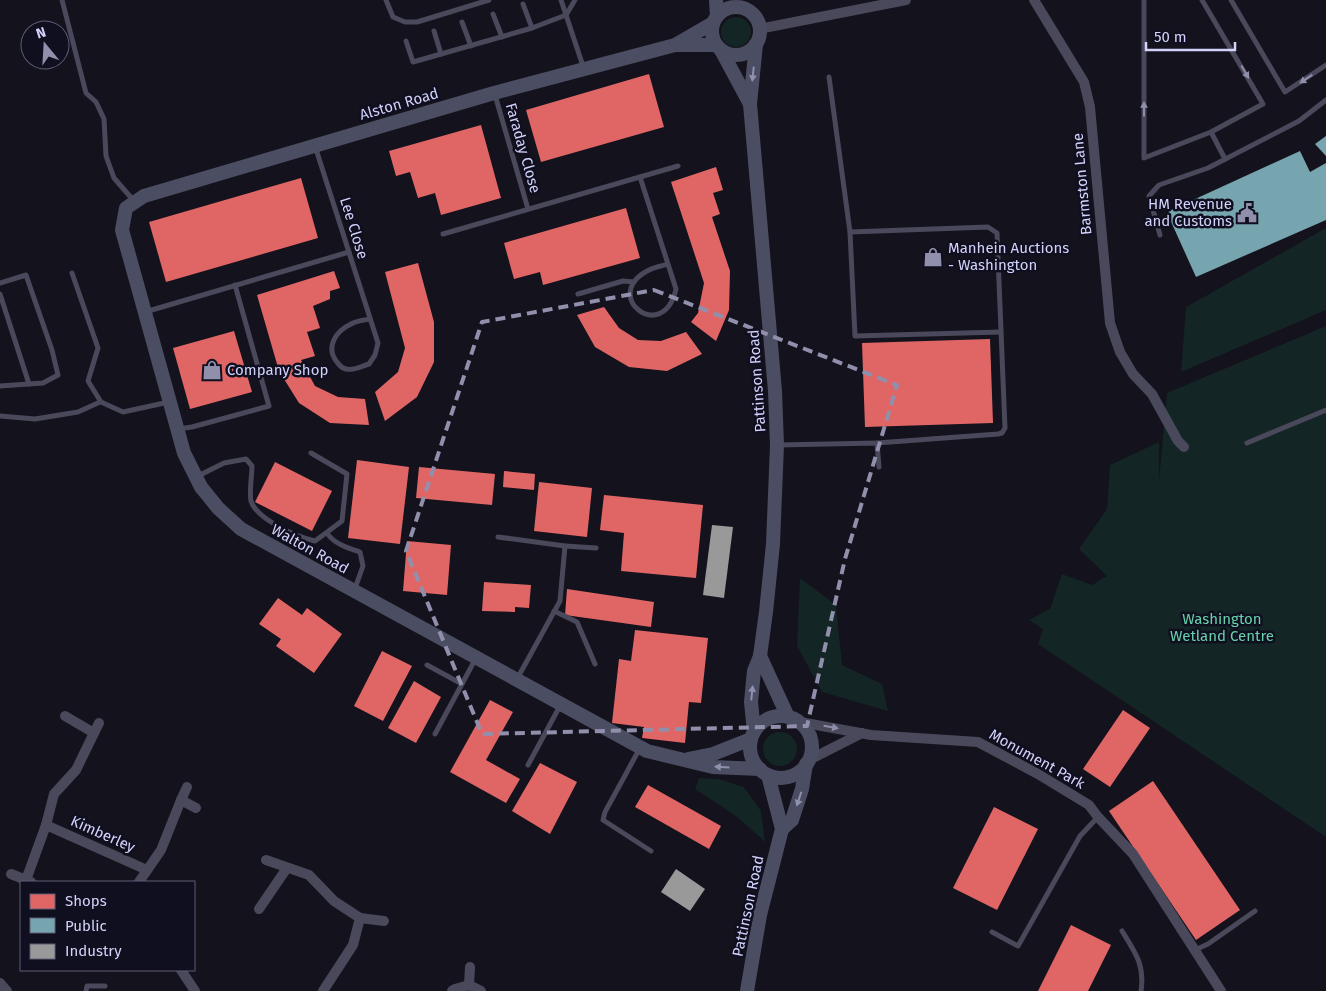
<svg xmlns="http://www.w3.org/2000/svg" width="1326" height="991" viewBox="0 0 1326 991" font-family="'Fira Sans',sans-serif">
<rect width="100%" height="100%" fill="#14121c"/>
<g fill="#132524">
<circle cx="736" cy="32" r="15"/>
<path d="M1326 228V310L1181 372 1186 307Z"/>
<path d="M1326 326V837L1038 644 1043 629 1029 620 1050 609 1062 574 1092 585 1107 576 1079 549 1107 509 1110 465 1159 442V480L1167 393Z"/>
<path d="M800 578 836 605 842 665 882 684 888 711 822 692 797 646Z"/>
<circle cx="780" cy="749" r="17"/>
<path d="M699 778 719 779 744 787 761 811 765 842 736 816 695 789Z"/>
</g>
<g fill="#e06666">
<path d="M649 74 664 127 541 162 526 110Z"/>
<path d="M481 125 501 198 441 215 435 193 418 198 410 172 396 176 389 151Z"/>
<path d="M716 167 723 190 713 193 720 214 712 217 730 271 729 310 716 341 691 322 698 313 704 283 671 182Z"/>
<path d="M301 178 318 238 166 282 149 222Z"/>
<path d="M626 208 640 258 543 285 540 272 514 279 504 243Z"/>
<path d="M418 263 434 322V362L417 397 385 421 375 392 398 372 405 348 385 272Z"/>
<path d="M334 271 340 288 330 291V299L313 306 320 328 307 332 315 356 301 360 315 386 338 397 365 399 369 425 330 423 299 403 279 371 257 295Z"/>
<path d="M604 307 619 328 638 340 661 341 686 332 702 354 667 371 629 367 595 347 577 315Z"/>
<path d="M234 331 252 392 190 409 173 348Z"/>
<path d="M990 339 993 423 865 427 862 343Z"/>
<path d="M357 460 409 467 400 544 348 538Z"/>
<path d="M275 462 332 491 312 531 255 502Z"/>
<path d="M419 467 495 474 492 505 416 498Z"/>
<path d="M504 471 535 474 534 490 503 487Z"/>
<path d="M539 482 592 488 587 537 534 531Z"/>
<path d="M604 495 703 505 696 578 621 571 624 533 600 530Z"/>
<path d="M407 541 451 545 447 595 403 591Z"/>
<path d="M484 582 531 585 529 608 515 607V612L482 611Z"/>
<path d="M567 589 654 602 651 627 565 615Z"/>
<path d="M278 598 302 615 307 608 342 634 314 673 276 646 281 639 259 624Z"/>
<path d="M635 630 708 638 701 703 689 702 685 743 642 738 644 727 612 723 619 659 631 661Z"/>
<path d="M382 651 412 666 383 721 354 706Z"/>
<path d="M414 681 441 697 416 743 388 728Z"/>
<path d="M490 700 513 712 486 760 520 779 506 803 450 772Z"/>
<path d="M1123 710 1150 728 1110 787 1083 769Z"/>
<path d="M540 763 577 782 550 834 512 811Z"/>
<path d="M1153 781 1240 910 1196 940 1109 811Z"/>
<path d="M648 785 721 826 709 849 635 807Z"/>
<path d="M994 807 1038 829 997 910 953 888Z"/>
<path d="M1071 925 1111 945 1088 991H1038Z"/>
</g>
<g fill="#76a5af">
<path d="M1326 136V156L1315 144Z"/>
<path d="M1300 151 1310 172 1326 163V220L1196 277 1168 215 1169 211Z"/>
</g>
<g fill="#999">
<path d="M712 525 733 527 724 598 703 595Z"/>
<path d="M676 869 705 889 690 911 661 892Z"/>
</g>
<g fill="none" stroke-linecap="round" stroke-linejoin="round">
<g stroke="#49495b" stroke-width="5">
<path d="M62 0 86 93 96 102 104 119 106 156 114 178 134 201"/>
<path d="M386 0 393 17 405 22H417L489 0"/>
<path d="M561 0 584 69"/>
<path d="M1144 0V158L1211 132 1263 104 1202 0"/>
<path d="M1231 0 1285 92 1326 65"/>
<path d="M523 4 532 28"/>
<path d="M493 14 502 37"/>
<path d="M462 22 471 46"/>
<path d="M434 31 441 54"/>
<path d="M406 41 413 62 532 28 566 15 575 0"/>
<path d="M829 77 850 232 855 336 1001 332"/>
<path d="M495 95 528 209"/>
<path d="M1211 132 1225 159"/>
<path d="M315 146 378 343 375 355 369 364C362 366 353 371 346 369 342 368 339 365 337 362 325 347 336 331 351 324 356 321 364 320 370 319"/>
<path d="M640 177 676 289C663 346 599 295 649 270 655 267 662 266 668 264"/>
<path d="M850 232 988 227 997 233 1005 428 1002 433 998 434 877 443"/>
<path d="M443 234 678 166"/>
<path d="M1160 235 1149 196 1159 185 1208 168 1299 121 1326 100"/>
<path d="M72 273 98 348 88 381 101 402 123 412 169 402"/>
<path d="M0 283 26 275 52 350 58 375 43 383 0 386"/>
<path d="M0 294 29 384"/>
<path d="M578 294 623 281 634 282"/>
<path d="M145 312 349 252"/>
<path d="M0 416 35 419 78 412 100 402"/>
<path d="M178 429 192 427 269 406 235 285"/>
<path d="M1247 443 1326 410"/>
<path d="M778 445 877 443 879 467"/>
<path d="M196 477 224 463 246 459 252 466C252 475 249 493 251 501 257 520 298 537 315 541L342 521 347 474 311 453"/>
<path d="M327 533C334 544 348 548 360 552L363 566 354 591"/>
<path d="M498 537 565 546 560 601 517 679"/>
<path d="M565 546 596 548"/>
<path d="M554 611 577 622 595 664"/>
<path d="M427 665 462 684"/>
<path d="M435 734 476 658"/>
<path d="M640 748 605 812 603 820 651 851"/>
<path d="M528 765 561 704"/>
<path d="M1122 931C1135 952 1145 965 1141 991"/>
<path d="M992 932 1018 946 1080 836 1098 817"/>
<path d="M1195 950 1208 944 1255 911"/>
<path d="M86 991 87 986H105"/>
</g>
<g stroke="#49495b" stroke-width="10">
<path d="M1034 0 1084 82 1090 107 1110 323 1120 352 1133 374 1152 394 1178 441 1184 447"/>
<path d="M759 29 906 0"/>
<path d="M65 716 94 733 99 723"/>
<path d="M800 722 871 735 978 742 1038 774 1089 805 1098 817 1133 854 1221 991"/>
<path d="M809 760 862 733"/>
<path d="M187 787 181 800 196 808"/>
<path d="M46 825 147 870"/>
<path d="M266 860 309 875 334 901 360 918 353 945 323 991"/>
<path d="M11 874 31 882"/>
<path d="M26 880 46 825 54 794 76 770 94 733"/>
<path d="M139 882 161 850 181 800"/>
<path d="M259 909 287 868"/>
<path d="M360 918 384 921"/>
<path d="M470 967 469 985 481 991"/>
<path d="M181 970 195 991"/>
<path d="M0 983 7 991"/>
<path d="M452 991 455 989 469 985"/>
</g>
<g stroke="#4b4e62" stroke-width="14">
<path d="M716 0 717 16"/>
<circle cx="736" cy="31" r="24"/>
<path d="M713 23 675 45 494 93 144 196 126 208 122 230 184 453 201 487 218 508 241 529 647 751 713 767 760 769"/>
<path d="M676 45H716"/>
<path d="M721 50 750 104"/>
<path d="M760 656 788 717"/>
<circle cx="781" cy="747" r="31"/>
<path d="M754 732 751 702 754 671 760 656 766 612 773 544 777 445 775 391 750 104 756 44"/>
<path d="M688 759 713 754 751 739"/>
<path d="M782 829 792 820 802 789 806 764"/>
<path d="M747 991 760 915 782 829 768 775"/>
</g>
</g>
<defs><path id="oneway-solid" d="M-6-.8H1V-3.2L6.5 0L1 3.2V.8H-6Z" transform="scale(1.25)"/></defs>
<g fill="#8e8eaa">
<use href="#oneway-solid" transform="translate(1245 72) rotate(60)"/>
<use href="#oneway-solid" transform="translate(1306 79) rotate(147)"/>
<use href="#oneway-solid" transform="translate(1144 109) rotate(-90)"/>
<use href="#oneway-solid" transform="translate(831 727) rotate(10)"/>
</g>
<g fill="#8e90ae">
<use href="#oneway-solid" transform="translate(753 74) rotate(96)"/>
<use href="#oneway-solid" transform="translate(752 693) rotate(-84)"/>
<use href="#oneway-solid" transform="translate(722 767) rotate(-177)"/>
<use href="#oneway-solid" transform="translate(799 799) rotate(108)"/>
</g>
<path fill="none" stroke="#908fac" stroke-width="4" stroke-dasharray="10 6" stroke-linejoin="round" d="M654 290 897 385 845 559 807 726 482 734 406 551 482 322Z"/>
<defs>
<symbol id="civic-bare" viewBox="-9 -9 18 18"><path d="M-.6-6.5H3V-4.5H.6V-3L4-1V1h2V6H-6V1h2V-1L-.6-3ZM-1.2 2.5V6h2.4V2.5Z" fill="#908fac" stroke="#100f1f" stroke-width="2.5" paint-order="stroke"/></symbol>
<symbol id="shop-bare" viewBox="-9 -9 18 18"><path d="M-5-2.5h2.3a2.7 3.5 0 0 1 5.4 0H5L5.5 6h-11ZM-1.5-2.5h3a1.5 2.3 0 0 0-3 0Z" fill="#908fac" stroke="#100f1f" stroke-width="2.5" paint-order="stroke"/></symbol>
</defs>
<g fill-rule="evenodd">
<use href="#civic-bare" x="1233" y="199" width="28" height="28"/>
<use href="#shop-bare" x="919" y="243" width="28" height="28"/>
<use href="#shop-bare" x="198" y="356" width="28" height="28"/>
</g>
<g text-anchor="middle" stroke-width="5" stroke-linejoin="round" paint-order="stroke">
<g font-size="15" fill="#d2d2fa" stroke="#100f1f">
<text transform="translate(399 104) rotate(-16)" y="5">Alston Road</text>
<text transform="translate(523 148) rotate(74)" y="5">Faraday Close</text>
<text transform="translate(1082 184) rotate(-95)" y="5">Barmston Lane</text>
<text transform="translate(354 228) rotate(73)" y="5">Lee Close</text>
<text transform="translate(757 381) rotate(-94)" y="5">Pattinson Road</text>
<text transform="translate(310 549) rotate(29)" y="5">Walton Road</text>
<text transform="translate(1037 759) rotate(29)" y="5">Monument Park</text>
<text transform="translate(103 834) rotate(24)" y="5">Kimberley</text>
<text transform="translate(748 906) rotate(-78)" y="5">Pattinson Road</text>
</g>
<g font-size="15" fill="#d2d2fa" stroke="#100f1f" text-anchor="start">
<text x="1232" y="209" text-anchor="end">HM Revenue<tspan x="1232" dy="17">and Customs</tspan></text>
<text x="948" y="253">Manhein Auctions<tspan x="948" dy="17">- Washington</tspan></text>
<text x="227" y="375">Company Shop</text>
</g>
<g font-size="15" fill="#66d1ab" stroke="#100f1f">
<text x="1222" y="624">Washington<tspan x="1222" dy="17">Wetland Centre</tspan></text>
</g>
</g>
<rect x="20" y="881" width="175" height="90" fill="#100f1f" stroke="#5e5d77"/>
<rect x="30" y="894" width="25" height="15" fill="#e06666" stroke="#5e5d77"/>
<text x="65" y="906" font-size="15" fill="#d2d2fa">Shops</text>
<rect x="30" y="918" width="25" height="15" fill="#76a5af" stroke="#5e5d77"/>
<text x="65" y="931" font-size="15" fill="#d2d2fa">Public</text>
<rect x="30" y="944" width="25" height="15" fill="#999999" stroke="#5e5d77"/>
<text x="65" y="956" font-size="15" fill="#d2d2fa">Industry</text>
<g transform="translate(45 45) rotate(342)"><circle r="24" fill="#100f1f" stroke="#5e5d77"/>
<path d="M0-4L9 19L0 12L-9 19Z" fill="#908fac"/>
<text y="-8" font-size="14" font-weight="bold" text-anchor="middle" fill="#d2d2fa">N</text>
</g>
<path d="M1146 42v8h89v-8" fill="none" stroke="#d2d2fa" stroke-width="2.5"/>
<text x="1154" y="42" font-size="15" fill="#d2d2fa" stroke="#100f1f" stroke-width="4" paint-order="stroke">50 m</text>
</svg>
